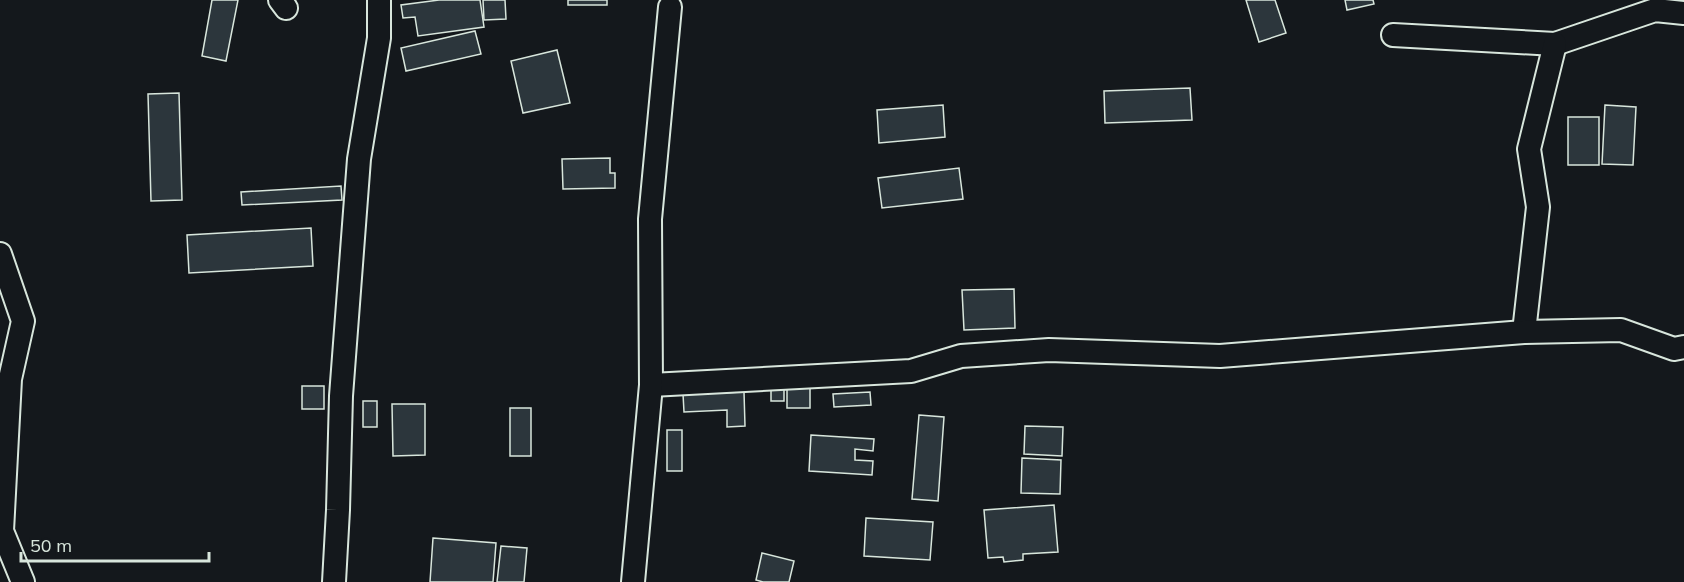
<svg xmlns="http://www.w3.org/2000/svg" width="1684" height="582" viewBox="0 0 1684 582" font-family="Mulish,sans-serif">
<rect width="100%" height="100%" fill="#14181c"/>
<g fill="#2c363c" stroke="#d8e6dc" stroke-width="1.5">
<path d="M212 0H238L226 61 202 56Z"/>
<path d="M439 0H480L484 27 418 36 415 17 403 18 401 5Z"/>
<path d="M483 0H505L506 19 484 20Z"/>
<rect x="568" y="0" width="39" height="5"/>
<path d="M1246 0H1275L1286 33 1259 42Z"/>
<path d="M1345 0H1373L1374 4 1347 10Z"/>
<path d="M475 31 481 54 406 71 401 48Z"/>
<path d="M557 50 570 103 523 113 511 61Z"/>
<path d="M1190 88 1192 120 1105 123 1104 91Z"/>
<path d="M179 93 182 200 151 201 148 94Z"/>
<path d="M943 105 945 137 879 143 877 110Z"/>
<path d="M1605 105 1636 107 1633 165 1602 164Z"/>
<rect x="1568" y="117" width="31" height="48"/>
<path d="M610 158V173H615V188L563 189 562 159Z"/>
<path d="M959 168 963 199 882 208 878 178Z"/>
<path d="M341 186 342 200 242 205 241 192Z"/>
<path d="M311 228 313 266 189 273 187 235Z"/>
<path d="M1014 289 1015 328 964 330 962 290Z"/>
<rect x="302" y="386" width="22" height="23"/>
<rect x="787" y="386" width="23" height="22"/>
<rect x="771" y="389" width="13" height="12"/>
<path d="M744 392 745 426 727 427V410L684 412 683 394Z"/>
<path d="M870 392 871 405 834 407 833 394Z"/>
<rect x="363" y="401" width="14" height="26"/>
<path d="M392 404H425V455L393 456Z"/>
<rect x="510" y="408" width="21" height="48"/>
<path d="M919 415 944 417 938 501 912 499Z"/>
<path d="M1025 426 1063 427 1062 456 1024 454Z"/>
<rect x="667" y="430" width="15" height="41"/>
<path d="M811 435 874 439 873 451 855 449V460L873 461 872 475 809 471Z"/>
<path d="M1022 458 1061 460 1060 494 1021 493Z"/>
<path d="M1054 505 1058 552 1023 554V560L1004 562 1003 557 988 558 984 510Z"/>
<path d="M866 518 933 522 930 560 864 556Z"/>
<path d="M433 538 496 543 493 582H430Z"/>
<path d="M501 546 527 548 524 582H497Z"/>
<path d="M762 553 794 561 789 582H763L756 580Z"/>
</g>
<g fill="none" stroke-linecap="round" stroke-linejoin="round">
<defs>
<g id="minor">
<path d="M280 0 286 8"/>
<path d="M1393 35 1555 44 1655 10 1684 13"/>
<path d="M0 254 23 321 10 379 2 531 23 582"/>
<path d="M1524 332 1538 207 1529 149 1555 44"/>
<path d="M651 385 911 371 961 356 1049 350 1220 356 1524 332 1621 330 1674 349 1684 347"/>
<path d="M334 582 338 510 341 396 359 159 379 38V0"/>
<path d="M633 582 651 385 650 219 670 7"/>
</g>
</defs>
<use href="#minor" stroke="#d8e6dc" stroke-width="26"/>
<use href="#minor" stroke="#14181c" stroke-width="22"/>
</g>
<path d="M21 552v9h188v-9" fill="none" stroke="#d8e6dc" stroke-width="3"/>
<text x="30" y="552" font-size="18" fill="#d8e6dc" stroke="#14181c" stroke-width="4.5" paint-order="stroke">50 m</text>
</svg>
